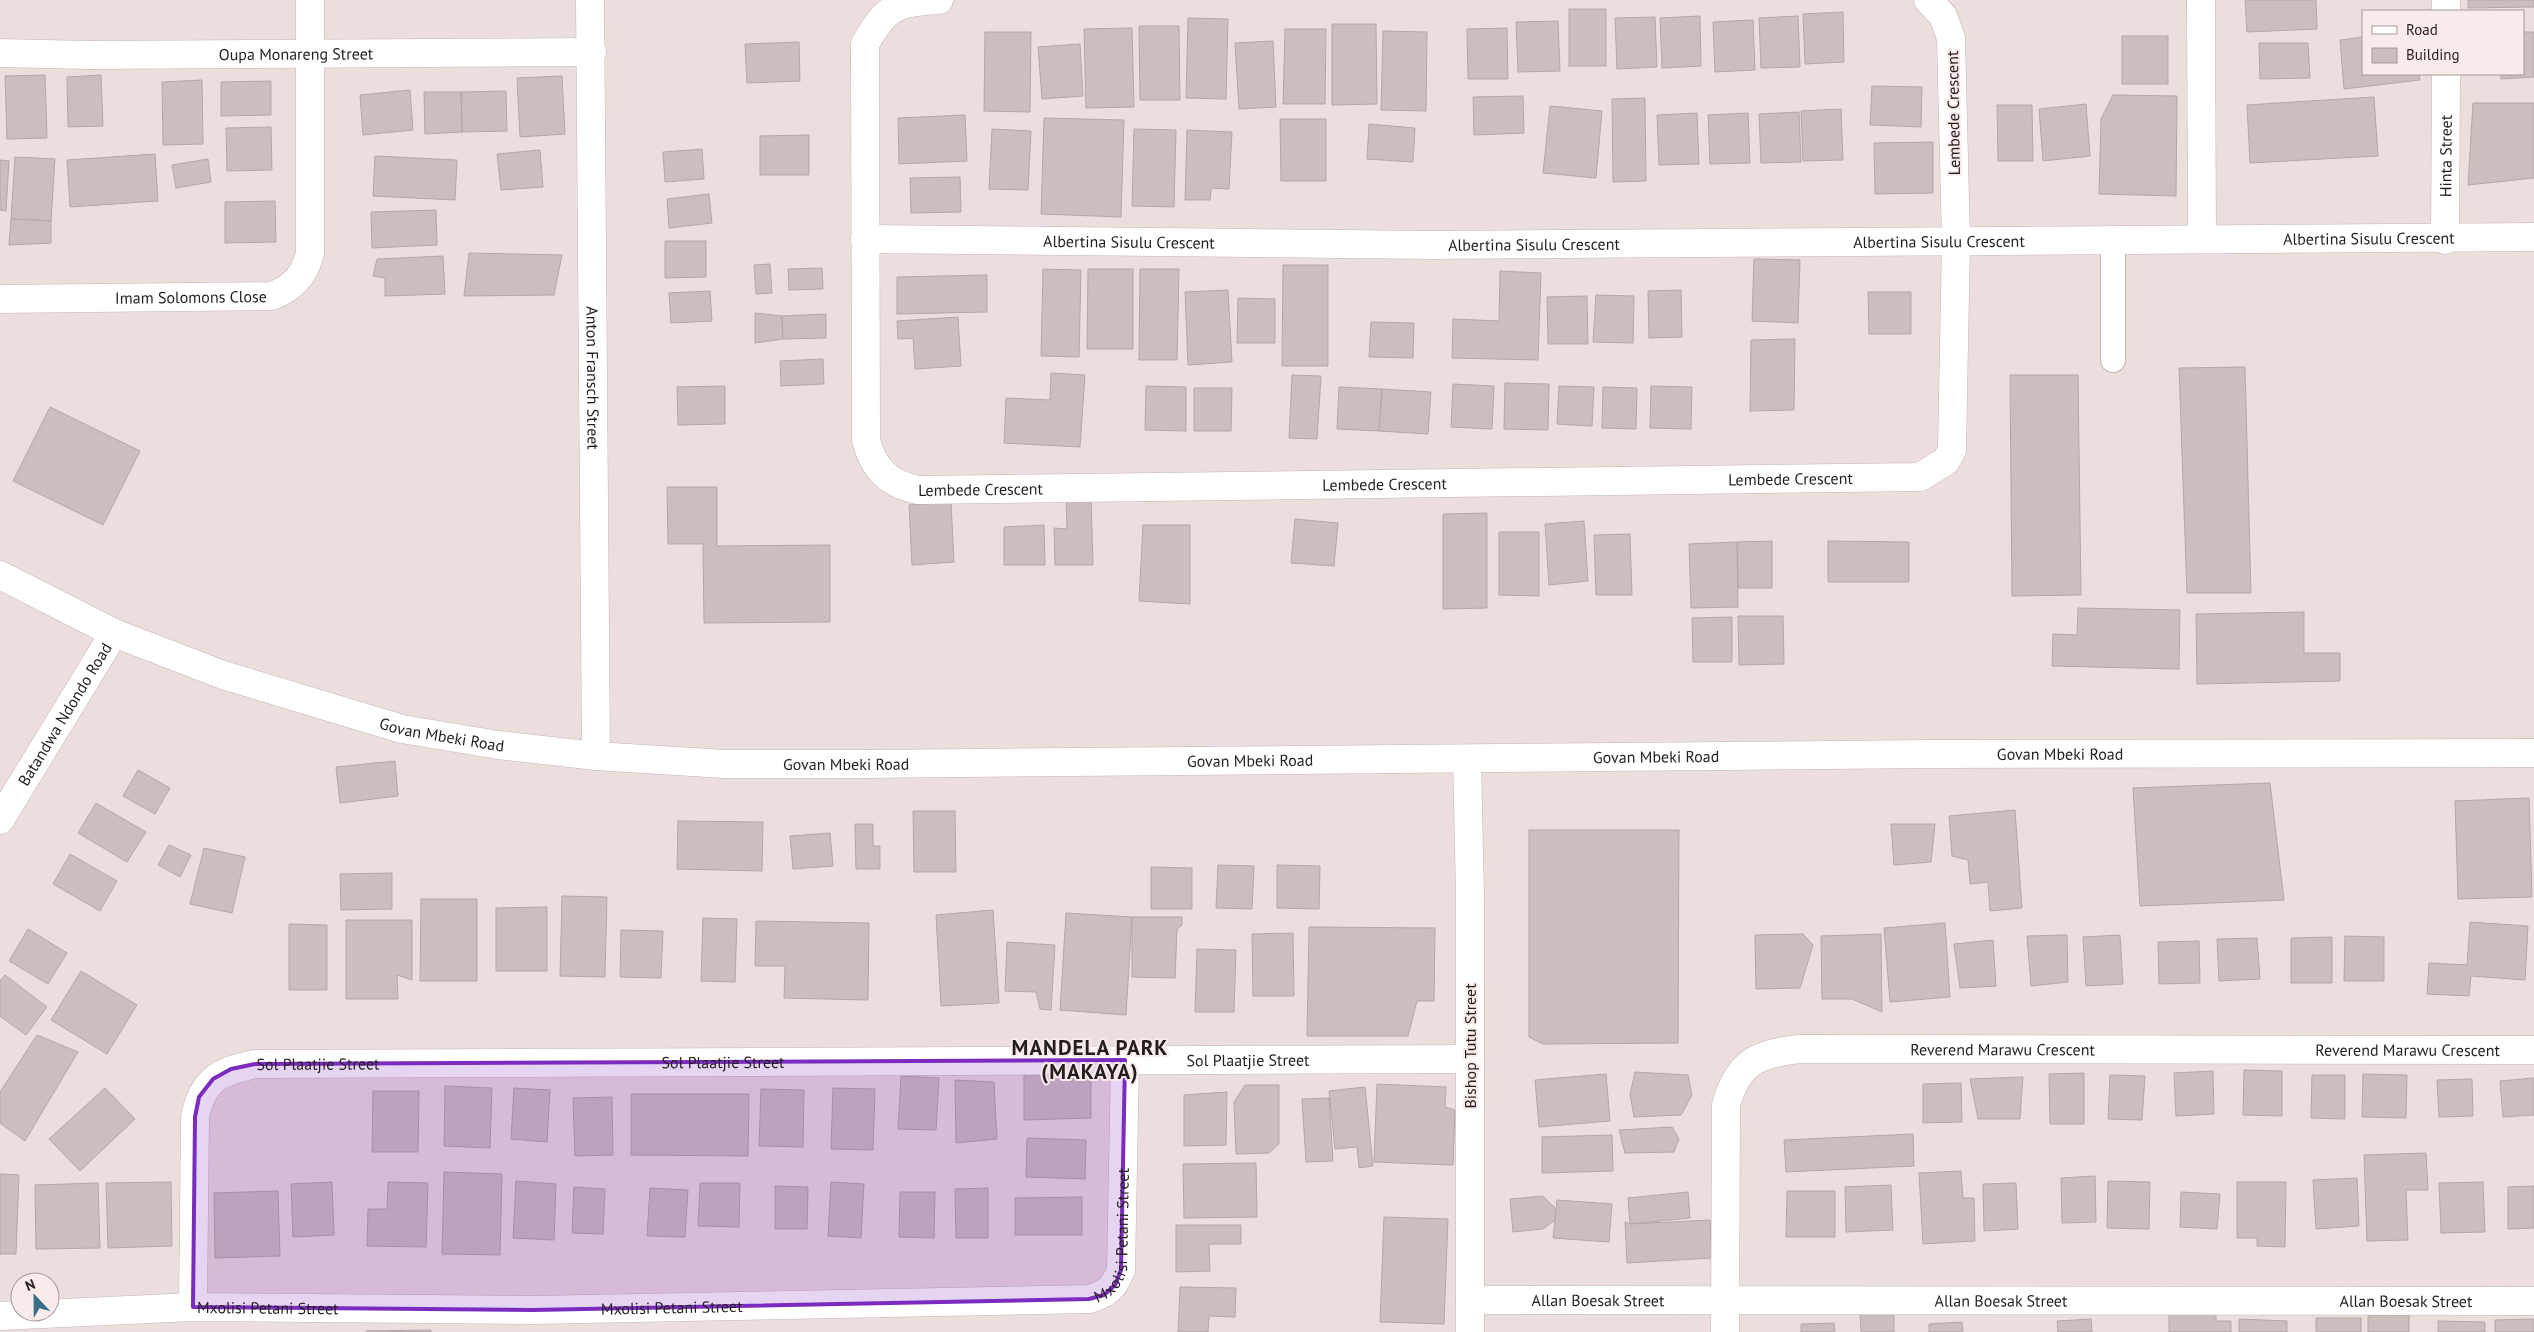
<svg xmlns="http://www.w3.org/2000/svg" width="2534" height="1332" viewBox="0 0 2534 1332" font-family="'PT Sans',sans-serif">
<rect width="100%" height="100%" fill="#eddede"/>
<g fill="#cdbebe" stroke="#b4a7a6">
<path d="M2245 0H2316L2317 29 2247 32Z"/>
<path d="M2468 0H2534V7L2468 8Z"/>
<rect x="1569" y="9" width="37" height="57"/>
<path d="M1843 12 1844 62 1805 64 1803 14Z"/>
<path d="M1700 16 1701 66 1662 68 1660 18Z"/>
<path d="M1798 16 1800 67 1761 68 1759 18Z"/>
<path d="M1655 17 1657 67 1617 69 1615 18Z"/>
<path d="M1188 18 1228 19 1226 99 1186 98Z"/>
<path d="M1753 20 1755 70 1715 72 1713 22Z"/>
<path d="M1558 21 1560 71 1518 72 1516 22Z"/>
<path d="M1332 24H1376L1377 104 1332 105Z"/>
<path d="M1139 26H1179L1180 100H1140Z"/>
<path d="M1132 28 1134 107 1086 108 1084 29Z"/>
<path d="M1507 28 1508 79H1468L1467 29Z"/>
<path d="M1285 29H1326L1325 104H1283Z"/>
<path d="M1383 31 1427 32 1426 111 1381 110Z"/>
<path d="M985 32H1031L1030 112 984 111Z"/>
<path d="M2523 32H2534V77L2501 79V74H2523Z"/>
<rect x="2122" y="36" width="46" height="48"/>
<path d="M2363 37V74H2419L2420 80 2344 89 2340 40Z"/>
<path d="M1273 41 1276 107 1239 109 1235 43Z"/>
<path d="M799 42 800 81 747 83 745 44Z"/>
<path d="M2259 43H2308L2310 78 2260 79Z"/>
<path d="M1080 44 1083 96 1042 99 1038 47Z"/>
<path d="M45 75 47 138 7 139 5 76Z"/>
<path d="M101 75 103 126 68 127 67 77Z"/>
<path d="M562 76 565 134 520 137 517 78Z"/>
<path d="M202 80 203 144 163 145 162 82Z"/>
<path d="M271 81V115L221 116V82Z"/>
<path d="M1872 86 1922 87 1921 127 1870 125Z"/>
<path d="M410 90 413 130 363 135 360 95Z"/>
<path d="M506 91 507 131 462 132 461 92Z"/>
<path d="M424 92H461L462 132 425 134Z"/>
<path d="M2113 95 2177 96 2176 196 2099 194 2101 119Z"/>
<path d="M1523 96 1524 133 1474 135 1473 97Z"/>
<path d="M2374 97 2378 156 2250 163 2247 105Z"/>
<path d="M1645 98 1646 181 1613 182 1612 99Z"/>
<path d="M2473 103H2534V178L2468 185Z"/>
<path d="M2086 104 2090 156 2043 161 2039 109Z"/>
<path d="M1997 105H2032L2033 161H1998Z"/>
<path d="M1550 106 1602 111 1596 178 1543 173Z"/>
<path d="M1841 109 1843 160 1803 161 1801 111Z"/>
<path d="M1799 112 1801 162 1761 163 1759 114Z"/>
<path d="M1697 113 1699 164 1659 165 1657 115Z"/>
<path d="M1748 113 1750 163 1710 164 1708 115Z"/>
<path d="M965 115 967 161 899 164 898 118Z"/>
<path d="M1044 118 1124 120 1121 217 1041 214Z"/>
<path d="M1280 119H1326V181H1281Z"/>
<path d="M1369 124 1415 128 1413 162 1367 159Z"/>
<path d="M271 127 272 170 227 171 226 128Z"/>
<path d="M992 129 1031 131 1028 190 989 189Z"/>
<path d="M1134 129 1176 130 1174 207 1132 206Z"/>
<path d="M1187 130 1232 132 1229 189 1211 188 1210 200H1185Z"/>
<path d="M809 135V175H760V136Z"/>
<path d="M1933 142V193L1875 194 1874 143Z"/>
<path d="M702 149 704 179 665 182 663 152Z"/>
<path d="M540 150 543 187 501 190 497 154Z"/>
<path d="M155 154 158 201 70 207 67 160Z"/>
<path d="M375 156 457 160 455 200 373 196Z"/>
<path d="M15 157 55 159 51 221 11 219Z"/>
<path d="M208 159 211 182 176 188 172 165Z"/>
<path d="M0 160 9 161 6 211 0 210Z"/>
<path d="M960 177 961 212 911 213 910 178Z"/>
<path d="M709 194 712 223 669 228 667 199Z"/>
<path d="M275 201 276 242 225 243V202Z"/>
<path d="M436 210 437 245 372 248 371 212Z"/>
<path d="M11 219 51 221V243L9 245Z"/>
<path d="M665 241H706V277L665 278Z"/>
<path d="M469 253 562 255 554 295 464 296Z"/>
<path d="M443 256 445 294 385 296V278L373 276 377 259Z"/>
<path d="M1754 259 1800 260 1798 323 1752 321Z"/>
<path d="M770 264 772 293 756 294 754 265Z"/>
<path d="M1283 265H1328V366H1282Z"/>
<path d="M822 268 823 289 789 290 788 269Z"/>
<path d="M1043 269 1081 270 1079 357 1041 356Z"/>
<path d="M1088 269H1133V349H1087Z"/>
<path d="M1140 269H1179L1177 360H1139Z"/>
<path d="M1500 271 1541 273 1538 360 1452 358 1453 319 1499 321Z"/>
<path d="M987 275V312L897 314V277Z"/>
<path d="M1228 290 1232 362 1188 365 1185 292Z"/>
<path d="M1681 290 1682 337 1649 338 1648 291Z"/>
<path d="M710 291 712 321 671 323 669 293Z"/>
<path d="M1868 292H1911V334H1869Z"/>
<path d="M1596 295 1634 296 1633 343 1593 342Z"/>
<path d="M1587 296 1588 344H1548L1547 297Z"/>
<path d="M1238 298 1275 299V343H1237Z"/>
<path d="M755 313 782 316 783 339 755 343Z"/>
<path d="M826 314V338L783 339 782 316Z"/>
<path d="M958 317 961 366 915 369 913 338 898 339 897 321Z"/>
<path d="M1371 322 1414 323 1413 358 1369 357Z"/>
<path d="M1795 339 1794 410 1750 411 1751 340Z"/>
<path d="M823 359 824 384 781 386 780 361Z"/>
<path d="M2245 367 2251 593H2187L2179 368Z"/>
<path d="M1051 373 1085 375 1080 447 1004 443 1006 398 1050 400Z"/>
<path d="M1292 375 1321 376 1317 439 1289 438Z"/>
<path d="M2010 375H2078L2081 595 2012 596Z"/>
<path d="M1505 383 1549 384 1548 430 1504 429Z"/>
<path d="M1453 384 1494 386 1492 429 1451 427Z"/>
<path d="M725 386V424L678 425 677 387Z"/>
<path d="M1146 386 1186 387V431L1145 430Z"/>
<path d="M1559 386 1594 387 1592 426 1557 424Z"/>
<path d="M1651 386 1692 387 1691 429 1650 428Z"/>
<path d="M1339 387 1382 389 1379 431 1337 429Z"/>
<path d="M1603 387 1637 388 1636 429 1602 428Z"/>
<path d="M1194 388H1232L1231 431H1194Z"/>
<path d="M1382 389 1431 392 1428 434 1379 431Z"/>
<path d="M50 407 140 451 103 525 13 481Z"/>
<path d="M667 487H717V546L830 545V622L704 623 703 544H668Z"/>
<path d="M1091 495 1093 565H1055L1054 528 1067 529 1066 496Z"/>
<path d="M951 502 954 562 912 565 909 505Z"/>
<path d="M1487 513V608L1443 609V514Z"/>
<path d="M1295 519 1338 523 1334 566 1291 563Z"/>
<path d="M1584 521 1588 581 1549 585 1545 524Z"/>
<path d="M1044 525 1045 565H1004V527Z"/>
<path d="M1143 525H1190V604L1139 601Z"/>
<path d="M1499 532H1539V596L1499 595Z"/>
<path d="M1630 534 1632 595H1596L1594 535Z"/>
<path d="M1772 541V588H1738L1737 542Z"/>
<path d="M1828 541 1909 542V582H1828Z"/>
<path d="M1737 542 1738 607 1691 608 1689 544Z"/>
<path d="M2078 608 2180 610 2179 669 2052 666 2053 634 2077 635Z"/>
<path d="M2304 612V653H2340V681L2197 684 2196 614Z"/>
<path d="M1738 616H1783L1784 664 1739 665Z"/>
<path d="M1732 617V662H1693L1692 618Z"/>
<path d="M395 761 398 796 340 803 336 767Z"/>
<path d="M138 770 170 788 155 814 123 796Z"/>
<path d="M2270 783 2284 900 2140 906 2133 788Z"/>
<path d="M2529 798 2532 897 2458 899 2455 801Z"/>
<path d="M96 803 146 832 127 862 78 833Z"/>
<path d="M2015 810 2022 908 1990 911 1988 882 1970 884 1968 860 1952 856 1949 816Z"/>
<path d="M913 811H955L956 872H914Z"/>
<path d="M678 821 763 822 762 871 677 869Z"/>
<path d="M855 824H873V846H880V869H856Z"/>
<path d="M1891 824H1935L1931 862 1894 865Z"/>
<path d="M1529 830H1679L1678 1043 1543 1044 1529 1037Z"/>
<path d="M830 833 833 866 793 869 790 836Z"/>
<path d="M169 845 191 855 180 877 158 865Z"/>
<path d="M204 848 245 857 232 913 190 904Z"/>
<path d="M70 854 117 881 100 911 53 884Z"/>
<path d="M1218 865 1254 866 1252 909 1216 908Z"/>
<path d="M1277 865 1320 866 1319 909 1277 908Z"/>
<path d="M1151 867 1192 868V909H1151Z"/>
<path d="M392 873V909L341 910 340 874Z"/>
<path d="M562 896 607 897 605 977 560 976Z"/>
<path d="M421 899H477V981H420Z"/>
<path d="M547 907V971H496V908Z"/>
<path d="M993 910 999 1003 941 1006 936 915Z"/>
<path d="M1066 913 1132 917 1126 1015 1060 1010Z"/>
<path d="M1132 917H1182V925L1177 929 1175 978 1132 977Z"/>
<path d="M703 918 737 919 735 982 701 981Z"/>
<path d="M346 920H412V980L397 975 398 999H346Z"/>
<path d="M756 921 869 923 868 1000 784 998 785 966H755Z"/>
<path d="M2470 922 2528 926 2525 980 2471 976 2469 996 2427 994 2429 963 2467 965Z"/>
<path d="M1945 923 1950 997 1890 1002 1884 928Z"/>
<path d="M289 924 327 925V990H289Z"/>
<path d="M1309 927 1435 928 1434 1001H1417L1408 1036H1307Z"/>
<path d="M28 929 67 953 48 984 9 961Z"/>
<path d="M621 930 663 931 661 978 620 977Z"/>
<path d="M1293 933 1294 996H1253L1252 934Z"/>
<path d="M1803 934 1813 945 1800 988 1756 989 1755 935Z"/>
<path d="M1881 934 1882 1012 1852 999H1822L1821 936Z"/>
<path d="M2067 935 2068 982 2031 986 2027 936Z"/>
<path d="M2120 935 2123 984 2086 986 2083 937Z"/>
<path d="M2345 936 2384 937V981H2344Z"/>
<path d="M2332 937V983H2291V938Z"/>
<path d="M2257 938 2260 979 2219 981 2217 939Z"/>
<path d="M1993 940 1996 986 1960 988 1954 944Z"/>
<path d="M2199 941 2200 983 2159 984 2158 942Z"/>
<path d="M1007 942 1055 945 1051 1010 1040 1009 1036 992 1005 991Z"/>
<path d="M1197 949 1236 950 1234 1012H1195Z"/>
<path d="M81 971 137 1005 107 1054 51 1020Z"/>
<path d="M5 975 47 1007 26 1035 0 1016V981Z"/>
<path d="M37 1035 78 1052 25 1141 0 1123V1092Z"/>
<path d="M2244 1070 2282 1071V1116L2243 1115Z"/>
<path d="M2213 1071 2214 1114 2176 1116 2174 1073Z"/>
<path d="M1635 1072 1688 1075 1692 1095 1681 1115 1634 1117 1630 1094Z"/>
<path d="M2084 1073V1124H2050L2049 1074Z"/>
<path d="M1091 1074V1118L1024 1120V1075Z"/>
<path d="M1606 1074 1610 1121 1539 1127 1535 1080Z"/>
<path d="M2363 1074 2407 1075 2406 1118 2362 1117Z"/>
<path d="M2110 1075 2145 1076 2142 1120 2108 1119Z"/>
<path d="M2312 1075H2345V1119L2311 1118Z"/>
<path d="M901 1076 939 1078 936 1130 898 1129Z"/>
<path d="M2023 1077 2020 1119H1978L1970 1079Z"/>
<path d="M2534 1078V1115L2503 1117 2500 1081Z"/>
<path d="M2472 1079 2473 1116 2439 1117 2437 1080Z"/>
<path d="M955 1080 994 1082 997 1139 956 1143Z"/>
<path d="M1961 1083 1962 1122 1923 1123V1084Z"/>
<path d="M1377 1084 1446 1087 1445 1107 1455 1110 1453 1165 1374 1162Z"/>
<path d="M1245 1085H1279V1144L1269 1153 1236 1154 1234 1102Z"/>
<path d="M445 1086 492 1088 490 1148 444 1146Z"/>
<path d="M1365 1087 1373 1166 1359 1168 1357 1147 1335 1149 1329 1091Z"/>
<path d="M105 1088 135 1119 80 1171 49 1139Z"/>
<path d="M514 1088 550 1090 547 1142 511 1139Z"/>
<path d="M833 1088 875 1089 873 1150 831 1149Z"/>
<path d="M761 1089 804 1090 803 1147 759 1146Z"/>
<path d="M373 1091H419L418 1152H372Z"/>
<path d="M1227 1092 1226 1145 1184 1146V1095Z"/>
<path d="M631 1094H749L748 1156 631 1155Z"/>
<path d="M612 1097 613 1155 575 1156 573 1098Z"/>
<path d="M1329 1098 1333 1161 1306 1162 1302 1099Z"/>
<path d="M1672 1127 1679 1139 1674 1152 1625 1153 1619 1130Z"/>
<path d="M1913 1134 1914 1166 1786 1172 1784 1140Z"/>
<path d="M1612 1135 1613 1171 1542 1173V1137Z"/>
<path d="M1027 1138 1086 1140 1085 1179 1026 1177Z"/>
<path d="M2426 1153 2428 1190H2406L2408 1240 2367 1241 2364 1155Z"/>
<path d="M1256 1163 1257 1217 1184 1218 1183 1164Z"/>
<path d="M1961 1171 1963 1198H1974L1975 1241 1923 1244 1919 1173Z"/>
<path d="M444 1172 502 1174 500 1255 442 1254Z"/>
<path d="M0 1174 19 1175 16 1254H0Z"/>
<path d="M2095 1176 2096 1222 2062 1223 2061 1178Z"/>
<path d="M2357 1178 2359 1226 2316 1229 2313 1180Z"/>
<path d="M516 1181 556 1184 554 1240 513 1238Z"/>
<path d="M2108 1181 2150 1182 2149 1229 2107 1228Z"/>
<path d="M171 1182 172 1246 108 1248 106 1183Z"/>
<path d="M332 1182 334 1235 293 1237 291 1184Z"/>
<path d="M388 1182 428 1183 426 1247 367 1246 368 1209H387Z"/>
<path d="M831 1182 864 1184 861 1238 828 1236Z"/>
<path d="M2237 1182H2286L2285 1247 2257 1246V1238H2237Z"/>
<path d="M2483 1182 2485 1232 2441 1233 2439 1183Z"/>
<path d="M98 1183 100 1248 36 1249 35 1185Z"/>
<path d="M700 1183H740L739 1227 698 1226Z"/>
<path d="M2016 1183 2018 1229 1984 1231 1983 1184Z"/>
<path d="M1891 1185 1893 1230 1846 1232 1845 1187Z"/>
<path d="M775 1186 808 1187 807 1229H775Z"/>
<path d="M2534 1186V1228L2508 1229V1187Z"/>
<path d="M574 1187 605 1189 603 1234 572 1233Z"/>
<path d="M650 1188 688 1190 685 1237 647 1236Z"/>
<path d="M988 1188V1238H956L955 1189Z"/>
<path d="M278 1191 280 1256 215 1258 214 1193Z"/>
<path d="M1787 1191H1835V1237H1786Z"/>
<path d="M900 1192H935L934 1238 899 1237Z"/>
<path d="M1688 1192 1690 1218 1630 1224 1628 1198Z"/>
<path d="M2181 1192 2220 1194 2217 1229 2180 1227Z"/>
<path d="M1543 1196 1556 1209 1555 1220 1543 1229 1513 1232 1510 1199Z"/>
<path d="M1082 1197V1235H1015V1198Z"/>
<path d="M1557 1200 1612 1204 1609 1242 1553 1238Z"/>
<path d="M1384 1217 1448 1219 1444 1324 1380 1322Z"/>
<path d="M1710 1220 1712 1258 1627 1263 1625 1222 1630 1224Z"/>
<path d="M1176 1225H1241V1244H1209L1210 1271 1176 1272Z"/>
<path d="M1180 1287 1236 1288 1235 1317 1209 1316 1208 1332H1178Z"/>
<path d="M2169 1310H2216V1321H2231V1332H2169Z"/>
<path d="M1894 1311V1332H1861L1860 1312Z"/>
<rect x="2368" y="1315" width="41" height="17"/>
<rect x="2316" y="1318" width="45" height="14"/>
<path d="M2091 1319 2092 1332H2058L2057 1321Z"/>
<path d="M2239 1319 2287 1321V1332H2239Z"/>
<path d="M2534 1319V1332H2495V1320Z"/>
<path d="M2438 1321 2485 1322V1332H2438Z"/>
<path d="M1962 1322 1963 1332H1929V1324Z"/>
<path d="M1834 1323 1835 1332H1801V1324Z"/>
<path d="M431 1330V1332L366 1331Z"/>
</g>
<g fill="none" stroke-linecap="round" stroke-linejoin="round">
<defs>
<path id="lane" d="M2113 239V360"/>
<g id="street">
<path id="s1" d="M590 0 596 756"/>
<path id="s2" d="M939 0C896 3 887 5 865 44L866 440C873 469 889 484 918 490L1920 477 1946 461 1952 450 1956 240 1951 38 1943 16 1928 0"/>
<path d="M2201 0 2202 238"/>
<path d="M2446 11V0"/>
<path id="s3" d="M0 53 89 55 592 52"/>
<path id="s4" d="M865 239 1435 245 2534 237"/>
<path id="s5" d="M2445 240 2446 74"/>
<path id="s6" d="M0 299 272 296C293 288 305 275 310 253V0"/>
<path id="s7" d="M0 575 114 633 223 675 402 729 498 745 596 756 724 764H864L1931 754 2534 753"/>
<path d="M1467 759 1470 896V1332"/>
<path id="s8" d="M0 820 114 633"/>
<path id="s9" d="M1470 1300 2534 1301"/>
<path id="s10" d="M193 1307 195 1117C203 1079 219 1072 255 1064L1470 1059"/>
<path id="s11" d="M0 1316 193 1307 533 1310 1089 1299C1107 1294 1114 1288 1121 1270L1125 1060"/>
<path id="s12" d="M1725 1332 1726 1105C1738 1062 1757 1054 1799 1049L2534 1050"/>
</g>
</defs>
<use href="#lane" stroke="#c3b5b4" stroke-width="26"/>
<use href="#street" stroke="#c3b5b4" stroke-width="29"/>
<use href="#lane" stroke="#fff" stroke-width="24"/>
<use href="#street" stroke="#fff" stroke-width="28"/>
</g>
<path fill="#7b2cbf" fill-opacity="0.2" stroke="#7b2cbf" stroke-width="4" stroke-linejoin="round" d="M1125 1060 1121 1270 1115 1285 1104 1295 1089 1299 533 1310 193 1307 195 1117 199 1097 213 1079 231 1069 255 1064Z"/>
<g text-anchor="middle" stroke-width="4" stroke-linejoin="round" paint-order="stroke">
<g font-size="16" fill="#231e1d" stroke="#faebeb">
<text dy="6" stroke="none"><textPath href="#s3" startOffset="296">Oupa Monareng Street</textPath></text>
<text transform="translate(1953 113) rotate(-91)" y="6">Lembede Crescent</text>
<text dy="6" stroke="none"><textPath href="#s5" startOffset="84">Hinta Street</textPath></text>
<text dy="6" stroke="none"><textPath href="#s4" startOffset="1504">Albertina Sisulu Crescent</textPath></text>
<text dy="6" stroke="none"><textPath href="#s4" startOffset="1074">Albertina Sisulu Crescent</textPath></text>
<text dy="6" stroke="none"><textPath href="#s4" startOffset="264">Albertina Sisulu Crescent</textPath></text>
<text dy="6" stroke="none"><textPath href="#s4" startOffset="669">Albertina Sisulu Crescent</textPath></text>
<text dy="6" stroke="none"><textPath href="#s6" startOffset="191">Imam Solomons Close</textPath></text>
<text dy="6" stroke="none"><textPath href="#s1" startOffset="378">Anton Fransch Street</textPath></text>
<text dy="6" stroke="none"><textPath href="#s2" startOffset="1438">Lembede Crescent</textPath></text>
<text dy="6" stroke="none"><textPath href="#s2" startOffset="1032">Lembede Crescent</textPath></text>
<text dy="6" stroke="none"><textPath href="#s2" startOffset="628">Lembede Crescent</textPath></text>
<text dy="6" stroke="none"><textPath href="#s8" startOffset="124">Batandwa Ndondo Road</textPath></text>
<text dy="6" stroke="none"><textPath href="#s7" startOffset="472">Govan Mbeki Road</textPath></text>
<text dy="6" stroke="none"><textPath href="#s7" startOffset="2092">Govan Mbeki Road</textPath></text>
<text dy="6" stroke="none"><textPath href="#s7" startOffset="1688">Govan Mbeki Road</textPath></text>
<text dy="6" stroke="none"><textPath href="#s7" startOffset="1282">Govan Mbeki Road</textPath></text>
<text dy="6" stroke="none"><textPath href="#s7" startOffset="878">Govan Mbeki Road</textPath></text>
<text transform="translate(1470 1046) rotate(-90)" y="6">Bishop Tutu Street</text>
<text dy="6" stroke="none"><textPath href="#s12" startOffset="531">Reverend Marawu Crescent</textPath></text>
<text dy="6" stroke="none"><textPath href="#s12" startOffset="936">Reverend Marawu Crescent</textPath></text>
<text dy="6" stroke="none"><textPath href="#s10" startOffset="1270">Sol Plaatjie Street</textPath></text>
<text dy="6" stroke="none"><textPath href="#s10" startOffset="745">Sol Plaatjie Street</textPath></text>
<text dy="6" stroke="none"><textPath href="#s10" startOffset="340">Sol Plaatjie Street</textPath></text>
<text dy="6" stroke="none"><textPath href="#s11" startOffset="1166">Mxolisi Petani Street</textPath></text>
<text dy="6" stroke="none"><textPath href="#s9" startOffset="128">Allan Boesak Street</textPath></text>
<text dy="6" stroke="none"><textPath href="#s9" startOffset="531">Allan Boesak Street</textPath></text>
<text dy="6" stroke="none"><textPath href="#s9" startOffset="936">Allan Boesak Street</textPath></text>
<text dy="6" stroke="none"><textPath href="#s11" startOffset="672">Mxolisi Petani Street</textPath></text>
<text dy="6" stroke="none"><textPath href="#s11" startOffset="268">Mxolisi Petani Street</textPath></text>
</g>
<g font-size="21" font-weight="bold" letter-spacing="1" fill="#231e1d" stroke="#faebeb">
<text x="1090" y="1055">MANDELA PARK<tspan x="1090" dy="24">(MAKAYA)</tspan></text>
</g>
</g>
<rect x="2362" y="10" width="162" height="65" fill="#faebeb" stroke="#a49999"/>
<rect x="2372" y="26" width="25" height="8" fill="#ffffff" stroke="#a49999"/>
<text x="2406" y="35" font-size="15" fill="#231e1d">Road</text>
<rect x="2372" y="48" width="25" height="15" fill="#cdbebe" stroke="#a49999"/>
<text x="2406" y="60" font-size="15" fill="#231e1d">Building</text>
<g transform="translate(35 1297) rotate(338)"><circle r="24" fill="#faebeb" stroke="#a49999"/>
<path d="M0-4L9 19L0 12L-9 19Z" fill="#376f89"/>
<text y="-8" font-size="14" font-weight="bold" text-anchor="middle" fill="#231e1d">N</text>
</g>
</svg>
